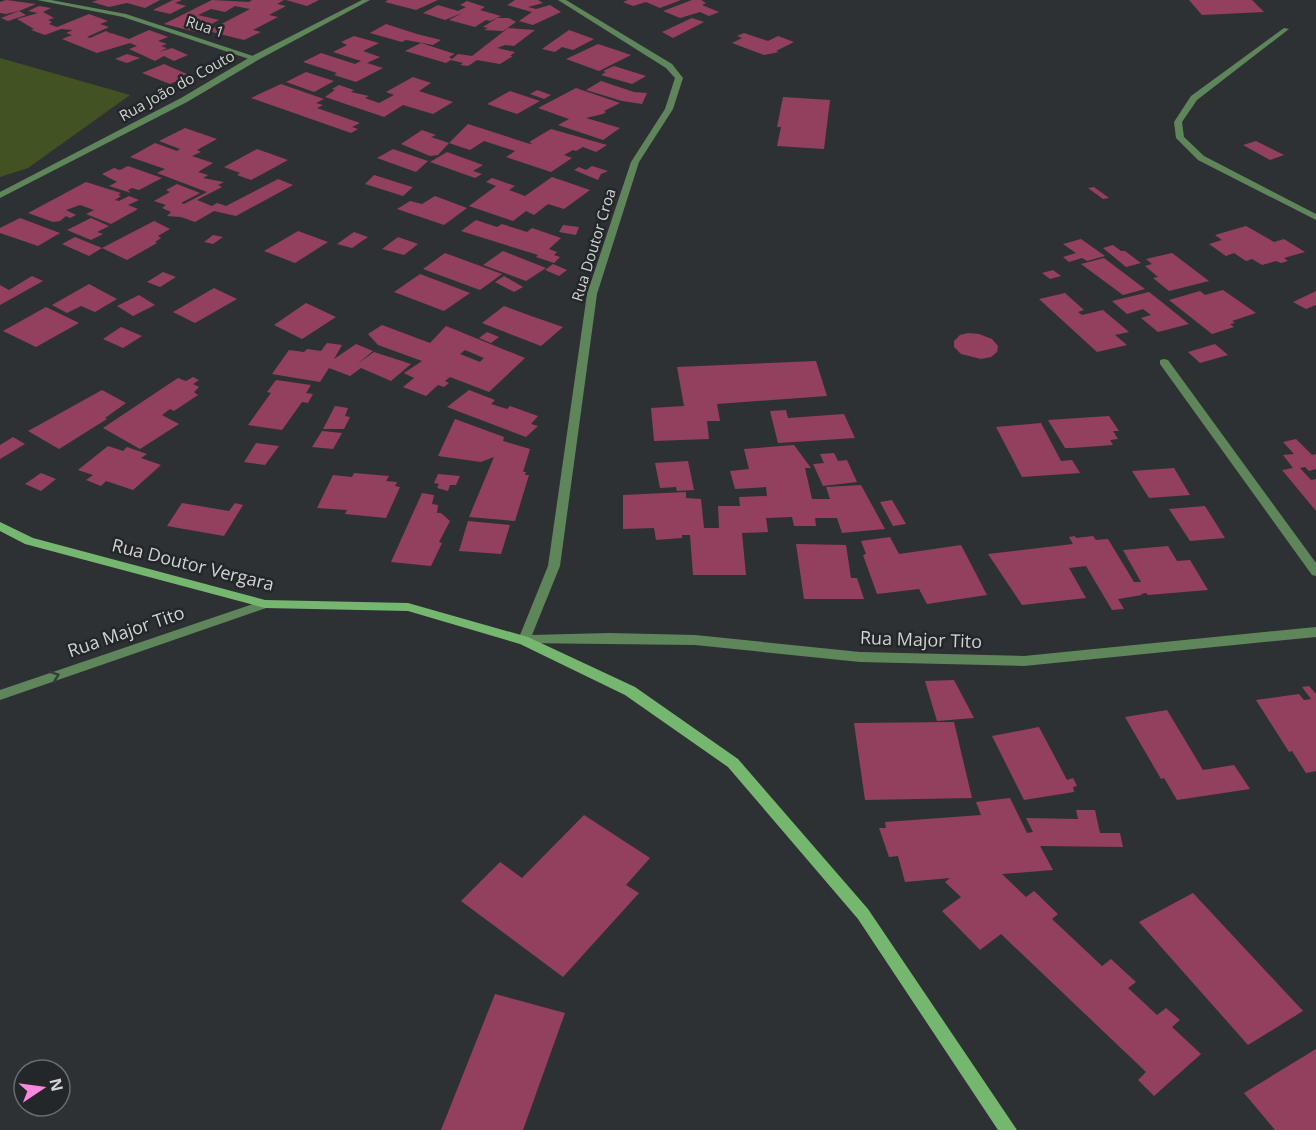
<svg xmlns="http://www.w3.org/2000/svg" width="1316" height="1130" viewBox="0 0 1316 1130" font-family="'Open Sans',sans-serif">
<rect width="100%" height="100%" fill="#2e3133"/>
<path fill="#425223" d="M0 58 130 95 28 168 0 177Z"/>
<g fill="#93405e" fill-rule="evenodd">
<path d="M6 0 36 4 19 11 6 14 0 13V2Z"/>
<path d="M98 0H160L145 8 127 3 109 7 92 2Z"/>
<path d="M173 0H182L175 3 186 6 170 14 153 10Z"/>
<path d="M212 0 249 2 252 0H284L277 4 286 6 269 15 278 17 253 30 261 32 244 40 208 31 250 9 235 6 225 12 211 9 198 15 219 20 196 32 164 24Z"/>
<path d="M286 0H319L307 6Z"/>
<path d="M388 0H438L416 10 385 2Z"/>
<path d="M515 0H538L543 3 528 7 536 9 550 5 561 12 533 25 519 21 532 12 507 5Z"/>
<path d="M628 0H681L660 8 646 2 633 6 623 2Z"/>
<path d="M692 0H701L706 3 702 5 719 12 709 16 700 12 680 18 663 11Z"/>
<path d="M1189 0H1252L1264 12 1202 15Z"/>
<path d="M467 1 485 7 480 10 501 16 490 21 486 20 475 27 449 20 462 13 445 20 423 13 438 5 458 11 466 7 460 5Z"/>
<path d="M39 6 51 8 43 12 54 18 48 20 52 22 49 24 57 27 89 14 108 21 100 24 109 27 87 37 90 38 106 31 110 33 108 34 111 33 129 39 149 30 168 37 158 41 167 44 161 46 167 48 159 52 172 48 188 55 174 61 164 56 155 61 129 49 137 46 130 43 97 53 62 39 72 35 66 33 73 30 61 29 45 35 31 30 34 29 17 19 38 13 28 11Z"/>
<path d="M19 11 26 15 8 21 1 18Z"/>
<path d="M497 18H509L516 22 503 31 484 30 488 28 483 27Z"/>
<path d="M692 18 704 22 673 38 662 32Z"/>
<path d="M386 24 417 34 441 40 433 45 406 40 402 42 370 33Z"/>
<path d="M508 28 535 30 514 46 505 45 497 48 515 52 510 56H513L500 64 477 60 468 66 460 65 463 63 451 60 446 63 405 51 421 43 455 54 449 57 452 59 458 54 472 56Z"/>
<path d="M569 30 594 39 573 50 562 47 555 52 542 49Z"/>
<path d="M744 33 768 41 778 36 794 42 776 51 779 52 764 55 732 43 742 38 737 36Z"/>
<path d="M354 36 379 43 363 51 380 57 367 63 383 68 356 82 334 75 337 73 303 62 321 53 355 64 361 61 333 52 347 45 341 42Z"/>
<path d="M598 44 631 55 599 71 566 59Z"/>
<path d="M127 54 140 58 127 63 115 59Z"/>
<path d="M164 64 187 74 179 77 182 79 170 84 142 73Z"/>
<path d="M614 66 646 76 632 84 601 75 606 72 603 71Z"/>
<path d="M306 72 334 81 314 92 286 82Z"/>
<path d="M413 77 431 83 419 91 453 102 433 114 403 105 384 117 325 97 335 90 332 89 339 85 354 90 351 92 369 96 365 98 379 103 394 95 386 92Z"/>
<path d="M601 81 634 92 647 93 642 104 622 101 586 90Z"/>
<path d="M281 84 324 99 316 103 323 105 317 108 360 123 352 127 358 129 351 133 251 98Z"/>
<path d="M576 88 620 103 604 111 606 112 603 114 586 118 620 128 603 140 558 125 569 119 538 108Z"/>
<path d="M537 90 551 95 544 99 530 94Z"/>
<path d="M510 91 540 101 517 114 487 104Z"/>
<path d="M783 97 830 100 824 149 777 146 781 127H777Z"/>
<path d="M468 124 530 144 532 143 529 142 551 129 607 145 596 152 583 147 576 151 573 150 564 155 572 158 551 172 506 157 515 151 484 141 470 150 449 143Z"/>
<path d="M185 128 217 139 197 150 201 152 192 156 213 163 198 172 208 175 203 178 224 182 218 185 222 187 197 200 212 206 217 203 226 206 278 179 293 185 236 216 214 211 195 222 181 217 167 216 171 212 162 208 166 205 154 201 170 192 166 190 177 184 200 193 181 203 184 204 207 192 157 173 165 169 130 157 155 143 177 151 180 149 159 141Z"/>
<path d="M422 130 436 135 431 137 449 143 438 155 430 156 401 144Z"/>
<path d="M1256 141 1284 155 1270 160 1243 145Z"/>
<path d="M257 149 288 160 251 180 237 175 240 173 224 167Z"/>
<path d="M393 149 428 161 416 172 377 158Z"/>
<path d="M447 152 483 165 473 171 482 174 475 178 430 162Z"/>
<path d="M128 166 162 178 139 190 132 188 128 190 131 193 109 186 117 182 102 174 114 168 120 170Z"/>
<path d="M592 166 608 171 601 174 598 180 574 170 579 167 586 170Z"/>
<path d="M374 175 409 186 413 187 403 196 365 184Z"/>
<path d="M552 177 590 190 564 209 548 204 534 215 526 211 513 221 469 206 496 186 486 182 492 178 515 186 509 190 525 196Z"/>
<path d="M86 182 121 193 118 195 121 196 115 200 119 201 129 196 139 200 128 205 138 209 111 224 86 214 94 210 80 205 66 210 76 215 70 218 66 216 60 221 53 222 28 213Z"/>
<path d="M1094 187 1109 198 1103 199 1088 188Z"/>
<path d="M435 196 467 208 444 225 397 209 410 201 422 204Z"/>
<path d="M20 218 60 233 38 246 0 233V228Z"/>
<path d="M91 218 109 226 97 232 103 234 91 240 67 230Z"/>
<path d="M476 220 497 227 502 224 527 232 532 228 561 238 549 249 557 252 554 255 560 257 554 263 536 257 538 255 461 231Z"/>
<path d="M154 221 170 229 158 236 161 238 155 242 157 243 127 260 102 248 89 256 62 244 75 237 102 248Z"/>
<path d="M563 225 579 227 576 235 559 232Z"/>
<path d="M1246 226 1274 242 1284 239 1305 252 1284 258 1288 261 1281 263 1276 261 1262 265 1252 259 1246 261 1234 253 1226 256 1209 244 1222 240 1215 235Z"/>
<path d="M298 231 328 242 295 263 264 251Z"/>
<path d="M354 232 368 237 352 248 337 244Z"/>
<path d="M213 235 223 237 213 244 204 242Z"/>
<path d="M398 237 418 244 404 255 382 249Z"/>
<path d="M1081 239 1105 256 1087 261 1082 258 1069 262 1063 257 1076 253 1063 244Z"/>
<path d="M1113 245 1121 251H1125L1141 263 1126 267 1103 248Z"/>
<path d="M503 251 546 268 526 281 483 265Z"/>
<path d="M445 253 502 274 480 290 423 269Z"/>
<path d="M1172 253 1209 281 1169 291 1153 278 1158 277 1145 266 1152 264 1146 259Z"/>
<path d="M1104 258 1145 289 1123 295 1081 264Z"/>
<path d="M553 264 567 270 559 276 545 270Z"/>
<path d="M1053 270 1061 276 1050 279 1042 273Z"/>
<path d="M163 272 176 277 160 287 147 282Z"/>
<path d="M420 274 470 293 444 311 394 292Z"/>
<path d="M32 276 43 281 0 305V285L9 290Z"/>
<path d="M504 276 523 287 514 292 495 282Z"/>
<path d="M89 284 117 299 95 312 81 306 67 313 52 305Z"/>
<path d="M214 288 237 299 195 323 173 312Z"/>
<path d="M1223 290 1256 313 1232 321 1235 323 1230 324 1234 327 1212 334 1169 300 1200 291 1205 295Z"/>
<path d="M1316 291V305L1306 309 1293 302Z"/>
<path d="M1149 292 1163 303 1189 324 1158 332 1141 318 1151 315 1143 309 1127 314 1112 301Z"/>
<path d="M1065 293 1084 310 1078 312 1082 315 1103 310 1129 332 1115 335 1127 345 1097 352 1039 299Z"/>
<path d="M139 295 155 305 133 316 117 306Z"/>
<path d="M306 303 336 317 302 339 274 325Z"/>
<path d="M504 306 531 316 563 327 541 346 482 323Z"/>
<path d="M46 307 79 323 36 347 3 331Z"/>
<path d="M382 325 430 343 446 326 525 358 489 392 450 377 445 381 449 383 444 387 438 385 426 396 403 387 414 378 404 373 422 361 378 345 368 334ZM465 350 484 358 480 362 460 354Z"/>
<path d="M121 327 142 336 123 348 103 339Z"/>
<path d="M487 332 499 337 491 343 479 338Z"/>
<path d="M968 333 979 334 992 339 998 346 997 352 991 357 981 359 961 354 954 347V341L960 335Z"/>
<path d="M327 343 342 345 334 359 356 344 373 351 357 364 374 352 411 364 391 381 361 368 350 376 329 368 320 382 272 374 289 350 304 352 307 349 321 351Z"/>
<path d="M1215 344 1228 355 1200 363 1188 352Z"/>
<path d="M816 361 827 396 717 404 720 421H707L709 439 654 441 651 408 684 406 677 367Z"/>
<path d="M193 377 199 380 193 384 199 387 194 392 198 395 174 411 170 409 162 415 179 424 140 449 103 428 178 378 186 381Z"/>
<path d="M276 380 311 385 306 393 313 394 308 403 302 402 282 430 248 425 268 397 271 393 267 392Z"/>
<path d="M102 390 126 403 105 418 107 419 59 449 28 431Z"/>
<path d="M469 390 495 400 491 404 507 409 510 406 538 416 531 424 538 426 526 437 447 407Z"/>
<path d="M335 406 348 408 345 416 350 417 344 429H323Z"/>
<path d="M786 410 788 418 844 414 855 438 778 443 770 411Z"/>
<path d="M1109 416 1119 431H1113L1118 439 1110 440 1113 445 1072 448H1065L1048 420Z"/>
<path d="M455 419 504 437 503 441 530 449 523 472H526L525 475H529L515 521 469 517 494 457 481 462 438 456Z"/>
<path d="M1041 423 1061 461 1072 460 1080 473 1022 477 996 427Z"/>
<path d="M322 431 342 433 333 449 312 447Z"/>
<path d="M13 437 25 444 0 459V445Z"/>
<path d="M1296 439 1312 455 1316 454V469L1309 471 1305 467 1300 468 1311 480 1316 479V511L1282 470 1293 468 1283 455 1294 454 1283 442Z"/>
<path d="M256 443 279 446 265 465 244 462Z"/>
<path d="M794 445 811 468H805L812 499H830L826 487 861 485 885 529 842 533 837 518H815L816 526H794L792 517 766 518 768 532 742 533 746 575H693L690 535H682V538L656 540 654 528 623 529V495L686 492V498L701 499 704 528H719L718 506H740L739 497 767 496 766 487 735 489 730 471 749 469 744 449Z"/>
<path d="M108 446 123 451 127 447 147 454 141 458 161 465 133 490 106 481 101 486 86 480 93 475 78 470Z"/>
<path d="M834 453 838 461 847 460 857 482 823 486 813 464 824 463 820 454Z"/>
<path d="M688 461 694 490 677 491 676 487 660 488 655 463Z"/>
<path d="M1174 468 1190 495 1149 498 1132 471Z"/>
<path d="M41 473 56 479 41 491 25 484Z"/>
<path d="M354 473 389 476 386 481 397 482 395 486 400 487 386 518 345 514 347 510 317 508 333 475 352 477Z"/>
<path d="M438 474 460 476 456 485H450L448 491 437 488 439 484 434 483Z"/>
<path d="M422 493 434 495 432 504 438 505 437 513H441L450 521 439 542 442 543 431 566 391 562Z"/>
<path d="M892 500 906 524 893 526 880 502Z"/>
<path d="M182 503 229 511 235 503 243 505 224 536 167 526Z"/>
<path d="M1205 506 1225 538 1190 541 1169 509Z"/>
<path d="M468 521 510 525 501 554 459 551Z"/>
<path d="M1075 536 1076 538 1093 536 1096 540 1108 539 1134 582H1141L1123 550 1168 546 1177 561 1190 560 1208 590 1148 595 1146 593 1141 594 1142 595 1118 599 1124 609 1112 610 1086 566 1069 568 1086 598 1022 605 988 554 1073 544 1069 537Z"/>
<path d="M890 537 899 554 961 545 987 595 927 604 919 589 877 594 863 555 866 554 861 541Z"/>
<path d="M796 544 846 545 851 578H857L864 599H804Z"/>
<path d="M954 680 974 718 937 721 925 681Z"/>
<path d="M1309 686 1316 694V771L1306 773 1292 751 1289 752 1256 700 1299 694 1304 700 1311 699 1302 687Z"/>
<path d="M1167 710 1203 770 1234 765 1250 789 1177 800 1164 778 1161 779 1125 717Z"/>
<path d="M954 722 972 798 865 800 854 723Z"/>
<path d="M1039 727 1067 780 1073 778 1077 786 1073 787 1074 792 1024 800 992 736Z"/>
<path d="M1010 798 1027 833 1033 832 1026 818 1078 819 1076 810H1095L1100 833H1120L1123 847 1040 846 1053 870 1002 874 1026 897 1034 891 1058 914 1052 919 1102 966 1111 959 1136 982 1128 988 1157 1015 1166 1008 1180 1020 1172 1027 1201 1054 1154 1096 1138 1080 1146 1072 1001 934 980 950 942 911 961 897 945 882 950 878 905 882 898 856 889 857 879 828H886L885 822 981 815 976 802Z"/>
<path d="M584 815 650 858 626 885 639 893 563 977 461 901 500 862 522 878Z"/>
<path d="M1193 893 1303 1011 1248 1045 1139 922Z"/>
<path d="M495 994 565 1013 523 1130H441Z"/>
<path d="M1316 1049V1130H1275L1244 1093Z"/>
</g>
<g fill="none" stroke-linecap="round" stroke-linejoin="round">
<path fill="#5f865b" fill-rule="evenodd" d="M37 0H51L126 14 259 58 252 60 123 17Z"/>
<g fill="#5f865b" fill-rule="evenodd">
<path d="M362 0H370L258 60 187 102 0 198V192L181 98 252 56Z"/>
<path d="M558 0H566L672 64 683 78 673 109 639 162 597 294 560 566 532 635 609 633 695 635 860 652 1024 656 1316 627V637L1024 666 860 662 695 645 520 643 518 640 548 566 587 294 631 162 665 109 675 78 666 68Z"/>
<path d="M1284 28 1289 29 1197 100 1182 122 1184 137 1204 156 1316 214V220L1198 160 1176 138 1174 122 1191 96Z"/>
<path d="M1164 359 1168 360 1316 563V576L1312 575 1160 364V360Z"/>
<path d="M265 600 269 601 271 604 269 607 0 700V690Z"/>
</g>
<path fill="#76b770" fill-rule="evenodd" d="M0 522 33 538 265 600 408 603 528 637 635 687 738 759 868 909 1017 1130H998L858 919 728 767 625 695 520 644 408 611 265 608 25 544 0 531Z"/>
</g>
<defs><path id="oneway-chevron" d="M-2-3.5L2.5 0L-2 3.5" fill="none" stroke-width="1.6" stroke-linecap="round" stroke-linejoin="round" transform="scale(1.5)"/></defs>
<use stroke="#333f36" href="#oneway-chevron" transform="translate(55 676) rotate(-20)"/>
<g text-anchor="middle" stroke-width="5" stroke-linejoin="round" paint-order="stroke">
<g font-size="15" fill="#d0d2d3" stroke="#242729">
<text transform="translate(205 27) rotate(18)" y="5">Rua 1</text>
<text transform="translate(177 86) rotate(-29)" y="5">Rua João do Couto</text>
<text transform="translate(594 245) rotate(-73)" y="5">Rua Doutor Croa</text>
</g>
<g font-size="18" fill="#d0d2d3" stroke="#242729">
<text transform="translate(193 565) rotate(14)" y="6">Rua Doutor Vergara</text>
<text transform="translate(126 632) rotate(-19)" y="6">Rua Major Tito</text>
<text transform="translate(921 640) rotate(2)" y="6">Rua Major Tito</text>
</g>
</g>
<g transform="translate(42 1088) rotate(77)"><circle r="28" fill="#242729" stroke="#696b6d" stroke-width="1.5"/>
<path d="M0-4.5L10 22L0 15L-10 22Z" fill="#fd86e1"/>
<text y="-9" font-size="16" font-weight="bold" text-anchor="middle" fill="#d0d2d3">N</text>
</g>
</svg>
